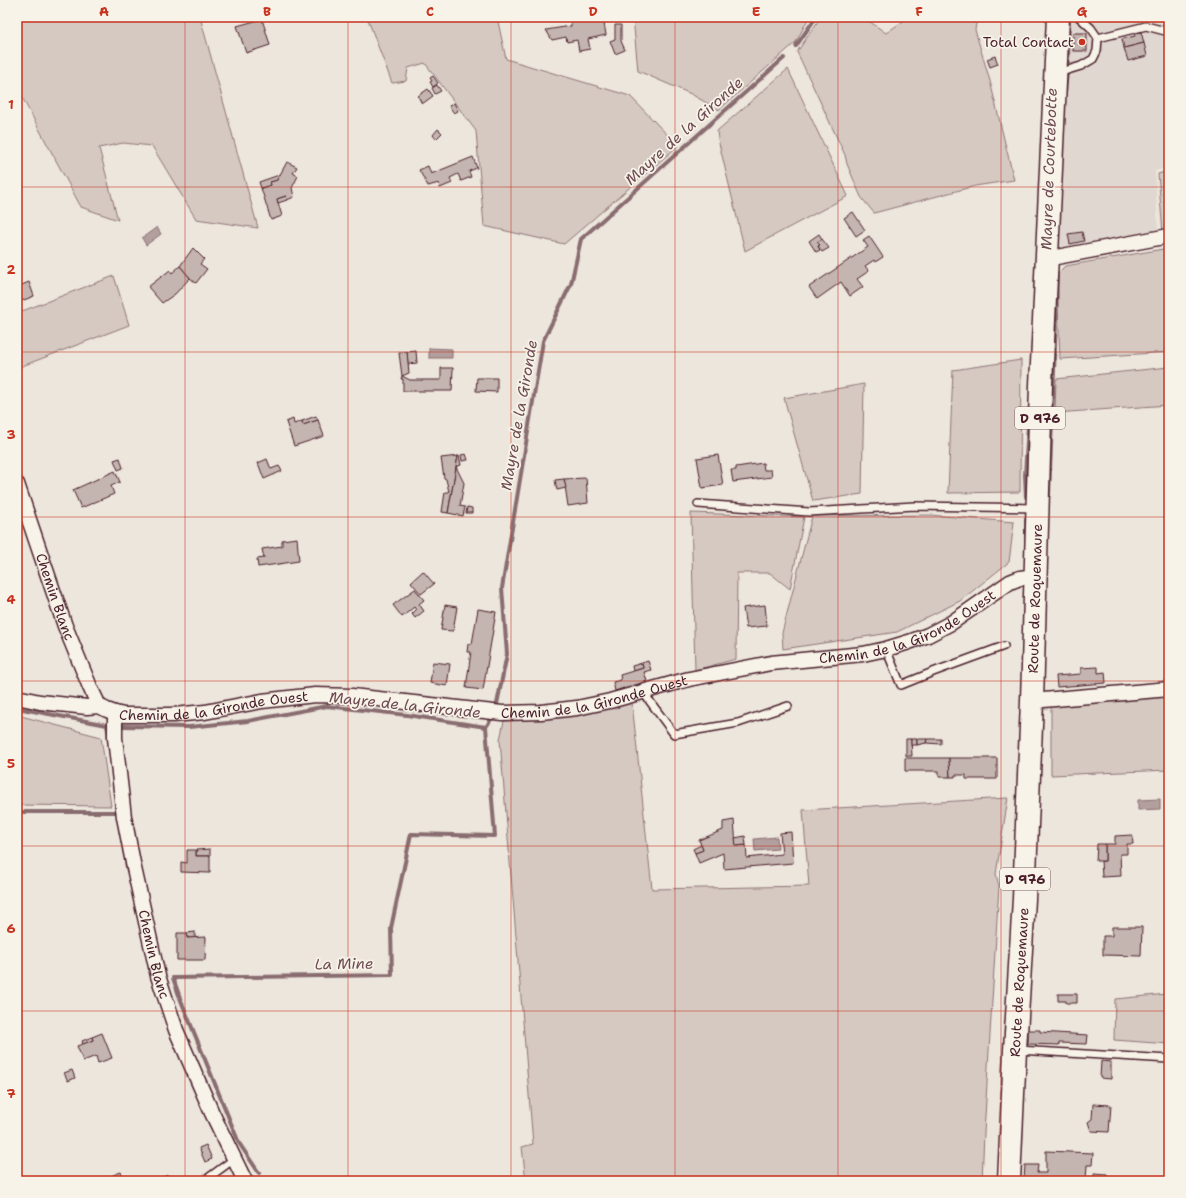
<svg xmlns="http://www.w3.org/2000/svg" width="1186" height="1198" viewBox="0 0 1186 1198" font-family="'Shantell Sans',sans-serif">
<rect width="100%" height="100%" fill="#ece6dd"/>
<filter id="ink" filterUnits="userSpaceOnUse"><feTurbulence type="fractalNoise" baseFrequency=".025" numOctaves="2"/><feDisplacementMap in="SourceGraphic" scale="8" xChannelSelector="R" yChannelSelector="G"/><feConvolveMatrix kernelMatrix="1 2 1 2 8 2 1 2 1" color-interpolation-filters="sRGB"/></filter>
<g filter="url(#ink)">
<path fill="#e0d7d0" d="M1069 17H1169V167L1155 171 1158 232 1055 249Z"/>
<g fill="#d5c9c2" stroke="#907476">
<path d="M17 17H200L258 228 196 219 152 146 123 143 99 148 118 220 81 207 17 88Z"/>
<path d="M367 17H497L506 59 630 96 678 146 564 244 484 226 476 131 425 63 408 68 406 81 392 83Z"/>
<path d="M633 17H809L796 42 719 110 691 94 638 71Z"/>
<path d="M821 17H863L886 33 909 17H977L975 30 990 81 1014 180 975 186 874 213 861 197 847 164 845 155 797 52Z"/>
<path d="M788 69 848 196 745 251 718 139 717 131Z"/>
<path d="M1169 171V232L1163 233 1158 174Z"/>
<path d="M1169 248V352L1060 359 1057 274 1065 266Z"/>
<path d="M114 276 129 325 17 368V313Z"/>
<path d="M1021 360 1020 492 948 493 953 370Z"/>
<path d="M1169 367V405L1055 413 1056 379Z"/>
<path d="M864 384 862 494 813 501 784 398Z"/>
<path d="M691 513 804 517 790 589 770 573H737L736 659 695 670Z"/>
<path d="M930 515 1014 522 1009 562 960 601 897 632 783 649 782 633 812 516Z"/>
<path d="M1143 695 1169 697V770L1051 775V703Z"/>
<path d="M632 703 652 889 809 886 803 810 1008 798 996 874 999 886 984 1133 982 1181H526L522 1147 533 1144 500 740 504 721 570 716Z"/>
<path d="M17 715 101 737 111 806 17 805Z"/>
<path d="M1169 944V1044L1114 1040 1115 999 1167 994Z"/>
</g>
<g fill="#b39f9d" stroke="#896c6f">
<path d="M157 227 161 234 146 245 142 238Z"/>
<path d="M429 348 452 349V358H429Z"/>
<path d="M1160 799V809L1138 810V800Z"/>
<path d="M777 837 778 849 755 851 754 839Z"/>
</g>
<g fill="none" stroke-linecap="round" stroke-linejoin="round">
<g stroke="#896c6f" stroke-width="4">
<path d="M796 46 816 17"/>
<path d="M1065 92 1068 63 1069 17"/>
<path d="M1049 495 1056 321 1057 272"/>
<path d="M1026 497 1025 475 1029 409"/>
<path d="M1026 519V540"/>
<path d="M497 704 507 654 502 588 543 341 571 284 581 239 784 58"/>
<path d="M17 708 107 725 109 738"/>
<path d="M121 726 189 727 248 721 327 706 407 715 486 727"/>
<path d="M486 727 492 718"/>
<path d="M17 812H117L116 807"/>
<path d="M259 1173 239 1143 180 998 173 978 392 975 391 928 411 834 495 836 486 727"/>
</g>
</g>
<g fill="#c4b5b0" stroke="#4a1f2b">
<path d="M569 17H589L571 20Z"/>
<path d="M589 17H603L606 35 588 39 590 49 579 51 577 40 567 42 566 37 552 40 546 30 571 26V20Z"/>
<path d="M262 19 270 45 246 53 237 26Z"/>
<path d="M615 25H621V41L625 50 615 54 610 41 615 39Z"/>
<path d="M1141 32 1144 43 1124 48 1122 39 1135 36 1134 33Z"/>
<rect x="1073" y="33" width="14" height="18"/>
<path d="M1144 43 1147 56 1128 61 1124 48Z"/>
<path d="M995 56 998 64 990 67 987 59Z"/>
<path d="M433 76 438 83 433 87 430 82 432 81 430 78Z"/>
<path d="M437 85 441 91 435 94 432 88Z"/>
<path d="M428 89 433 96 422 104 418 96Z"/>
<path d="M454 103 458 111 454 113 449 106Z"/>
<path d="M438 129 442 133 436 139 433 135Z"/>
<path d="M473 157 477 168 469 171 471 177 461 181 458 174 450 178 452 183 440 188 439 183 428 186 419 170 428 166 431 174Z"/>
<path d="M287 162 297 167 293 173 298 176 292 188 294 197 287 200 286 196 277 199 282 216 271 220 261 188 271 185 270 182 277 180Z"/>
<path d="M279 175 277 180 270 182 271 185 261 188 259 182Z"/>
<path d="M286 196 287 200 278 203 277 199Z"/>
<path d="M853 212 865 230 856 236 844 218Z"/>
<path d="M1082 232 1084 241 1070 244 1068 234Z"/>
<path d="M819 234 822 239 817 242 820 245 818 246 820 250 816 252 809 241Z"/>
<path d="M869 236 883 257 875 262 874 260 865 266 869 271 857 279 863 287 850 296 841 282 817 299 809 287 868 247 863 240Z"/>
<path d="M822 239 829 248 822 252 818 246 820 245 817 242Z"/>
<path d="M193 248 204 259 200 264 207 269 196 283 190 278 180 266Z"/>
<path d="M180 266 190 278 175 294 162 303 148 287 170 270 172 273Z"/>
<path d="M29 282 34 296 19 302 17 296V287Z"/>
<path d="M416 351 417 363 408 364 407 352Z"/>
<path d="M407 352 409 373 402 376 399 353Z"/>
<path d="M441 368H453L452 391H403V379H401L402 376 410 380H441Z"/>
<path d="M477 378H497V392L476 391Z"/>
<path d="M316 416 318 420 303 425 302 421Z"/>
<path d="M293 419 294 424 302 421 303 425 318 420 324 436 294 446 286 422Z"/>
<path d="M466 454 468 460 462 461 461 455Z"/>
<path d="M718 455 723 485 702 488 697 458Z"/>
<path d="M458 456 448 513 442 512 445 492H449L446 479 444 478 441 458Z"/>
<path d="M458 456H459L461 465 456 467 464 483 460 506 465 507 463 516 448 513Z"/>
<path d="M120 458 123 468 118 470 114 460Z"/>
<path d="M267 459 271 469 279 466 282 471 264 479 258 463Z"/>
<path d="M763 463 764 470H771L772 477 733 482 731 470H736V467Z"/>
<path d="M115 471 120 482 111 486 114 494 81 508 73 490Z"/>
<path d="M586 478 588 503 568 506 564 479Z"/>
<path d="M564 479 566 488 557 490 555 480Z"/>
<path d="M467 507 472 508V513H466Z"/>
<path d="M297 538 299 561 258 567 257 559 264 558 262 549 282 546V540Z"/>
<path d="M423 571 434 584 421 594 411 582Z"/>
<path d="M415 589 424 600 419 604 424 611 415 618 412 614 416 610 414 607 402 617 393 605Z"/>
<path d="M445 605 457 607 453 631 441 630Z"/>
<path d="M765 605 767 626 746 628 743 608Z"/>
<path d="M478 609 496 612 483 690 466 688 471 652H467L468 644H472Z"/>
<path d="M648 661 651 670 644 672 647 681 632 686 633 689 625 692 624 688 615 691 613 682 621 680 620 675 643 668 642 663Z"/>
<path d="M433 662 450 664 447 686 430 683Z"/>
<path d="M642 663 643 668 633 671 632 666Z"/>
<path d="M1098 667V673L1105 672 1106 683 1057 687 1056 676 1081 674V668Z"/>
<path d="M906 739H911L912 756H906Z"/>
<rect x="911" y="739" width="6" height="6"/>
<path d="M917 739H927L926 743 917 745Z"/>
<path d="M927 739H941V744L926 743Z"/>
<path d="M905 758H949L950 777H939V771H905Z"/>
<path d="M949 758H997V779H966V775H955V777H950Z"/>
<path d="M734 820 736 846 746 845 747 858 782 854 780 833 791 832 793 863 724 869 723 853 699 863 695 853 703 850 699 840 723 830V822Z"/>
<path d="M1132 835 1133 844H1127V854H1120L1121 876 1102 877 1101 861H1105V844H1115V836Z"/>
<path d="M745 836 746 845 736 846 735 838Z"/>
<path d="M1097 844H1105V861H1096Z"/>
<path d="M701 845 703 850 695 853 693 849Z"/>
<path d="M210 849V856H196V850Z"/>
<path d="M187 850H196V856H210V873L181 872V862L187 863Z"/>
<path d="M1112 927H1142L1141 956 1103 955V936H1112Z"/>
<path d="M195 932V938H187V933Z"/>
<path d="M177 933H187V938L206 937 205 960H177Z"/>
<path d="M1058 994H1077V1003H1066V1001H1058Z"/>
<path d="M1028 1030H1040V1032L1088 1035 1087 1044 1059 1043V1045L1028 1044Z"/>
<path d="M102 1033 112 1058 98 1063 96 1056 83 1061 77 1046 93 1040 92 1037Z"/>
<path d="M92 1037 93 1040 83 1044 82 1041Z"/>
<path d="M1101 1061 1111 1062V1079L1100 1078Z"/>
<path d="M72 1070 75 1078 68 1081 64 1073Z"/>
<path d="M1093 1104 1111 1105 1109 1132 1091 1131 1088 1122 1092 1119Z"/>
<path d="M206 1145 212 1159 205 1162 199 1148Z"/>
<path d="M1046 1151 1093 1153 1092 1165H1087L1086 1180 1078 1179V1181L1024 1180 1025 1165H1038L1037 1173H1046Z"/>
<path d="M121 1172 125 1181H116L113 1175Z"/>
<path d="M1094 1173 1107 1174V1181H1094Z"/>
<path d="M168 1175 171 1181H155Z"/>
</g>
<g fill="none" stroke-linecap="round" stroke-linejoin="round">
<defs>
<g id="service">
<path d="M1098 38 1146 26 1169 32"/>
<path d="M1058 73 1081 66 1093 59 1097 51 1098 38 1091 28 1079 17"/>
<path d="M698 504 809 512 915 506 1035 508"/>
<path d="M886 649 901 685 933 672 1004 646"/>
<path d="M643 692 674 734 738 723 788 706"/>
<path d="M1018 1050 1169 1059"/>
<path d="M204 1181 234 1159"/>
</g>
<g id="minor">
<path d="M1046 259 1169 236"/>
<path id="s1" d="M17 484 65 626 90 687 99 706"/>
<path id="s2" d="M17 697 40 702 87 707 99 706 107 710 115 713 124 715H174L205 712 262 701 315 695 352 696 502 713 541 712 577 708 610 701 689 679 771 663 863 654 886 649 909 642 928 635 951 623 1010 582 1020 578 1036 576"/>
<path d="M1032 701 1169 689"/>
<path id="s3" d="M115 713V738L124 817 134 868 158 976 176 1030 212 1113 245 1181"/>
</g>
<g id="primary">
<path id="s4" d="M1009 1181 1015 1050 1024 899 1032 701 1041 385 1058 17"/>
</g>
</defs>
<use href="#service" stroke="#4a1f2b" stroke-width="10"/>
<use href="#minor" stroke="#4a1f2b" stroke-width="17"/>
<use href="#primary" stroke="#4a1f2b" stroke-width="25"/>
<use href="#service" stroke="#f7f3e8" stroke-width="7"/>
<use href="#minor" stroke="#f7f3e8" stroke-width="14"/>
<use href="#primary" stroke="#f7f3e8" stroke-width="22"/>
</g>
</g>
<path fill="none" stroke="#c8321e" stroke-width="1" stroke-opacity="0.55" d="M185 17V1181M348 17V1181M511 17V1181M675 17V1181M838 17V1181M1001 17V1181M17 187H1169M17 352H1169M17 517H1169M17 681H1169M17 846H1169M17 1011H1169"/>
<circle fill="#c8321e" stroke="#f7f3e8" stroke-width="1.5" cx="1082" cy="42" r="4"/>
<g text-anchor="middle" stroke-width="3.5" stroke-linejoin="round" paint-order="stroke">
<g fill="#f7f3e8" stroke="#7e5f64" stroke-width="1">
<rect x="1015" y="407" width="50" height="22" rx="3"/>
<rect x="1000" y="868" width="50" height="22" rx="3"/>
</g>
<g font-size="13" font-weight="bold" fill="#4a1f2b">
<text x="1040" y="423">D 976</text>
<text x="1025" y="884">D 976</text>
</g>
<g font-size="14" fill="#4a1f2b" stroke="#f7f3e8" text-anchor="end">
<text x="1074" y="47">Total Contact</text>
</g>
<g font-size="14" fill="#4a1f2b" stroke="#f7f3e8">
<text dy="5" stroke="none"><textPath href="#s1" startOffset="119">Chemin Blanc</textPath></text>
<text dy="5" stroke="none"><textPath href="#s4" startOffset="583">Route de Roquemaure</textPath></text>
<text dy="5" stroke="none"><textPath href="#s2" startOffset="908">Chemin de la Gironde Ouest</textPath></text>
<text dy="5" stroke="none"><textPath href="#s2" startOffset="584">Chemin de la Gironde Ouest</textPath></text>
<text dy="5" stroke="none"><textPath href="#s2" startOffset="200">Chemin de la Gironde Ouest</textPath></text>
<text dy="5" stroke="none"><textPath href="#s3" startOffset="245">Chemin Blanc</textPath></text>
<text dy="5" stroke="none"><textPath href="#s4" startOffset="199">Route de Roquemaure</textPath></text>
</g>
<g font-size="15" font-style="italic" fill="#6f4c53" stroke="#f7f3e8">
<text transform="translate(684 131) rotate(-42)" y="5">Mayre de la Gironde</text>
<text transform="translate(1049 169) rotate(-88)" y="5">Mayre de Courtebotte</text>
<text transform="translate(519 415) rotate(-80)" y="5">Mayre de la Gironde</text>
<text transform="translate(405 705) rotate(6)" y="5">Mayre de la Gironde</text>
<text transform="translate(344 964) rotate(-1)" y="5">La Mine</text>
</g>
</g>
<rect width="1186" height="1198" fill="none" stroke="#f7f3e8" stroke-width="44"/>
<rect x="22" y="22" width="1142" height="1154" fill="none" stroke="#c8321e" stroke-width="1.5"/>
<g font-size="13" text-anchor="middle" font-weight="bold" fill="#c8321e">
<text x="104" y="16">A</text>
<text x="267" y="16">B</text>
<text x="430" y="16">C</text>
<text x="593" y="16">D</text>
<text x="756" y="16">E</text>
<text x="919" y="16">F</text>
<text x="1082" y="16">G</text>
<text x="11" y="109">1</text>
<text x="11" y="274">2</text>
<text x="11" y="439">3</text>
<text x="11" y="604">4</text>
<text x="11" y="768">5</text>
<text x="11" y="933">6</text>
<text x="11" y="1098">7</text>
</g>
</svg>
